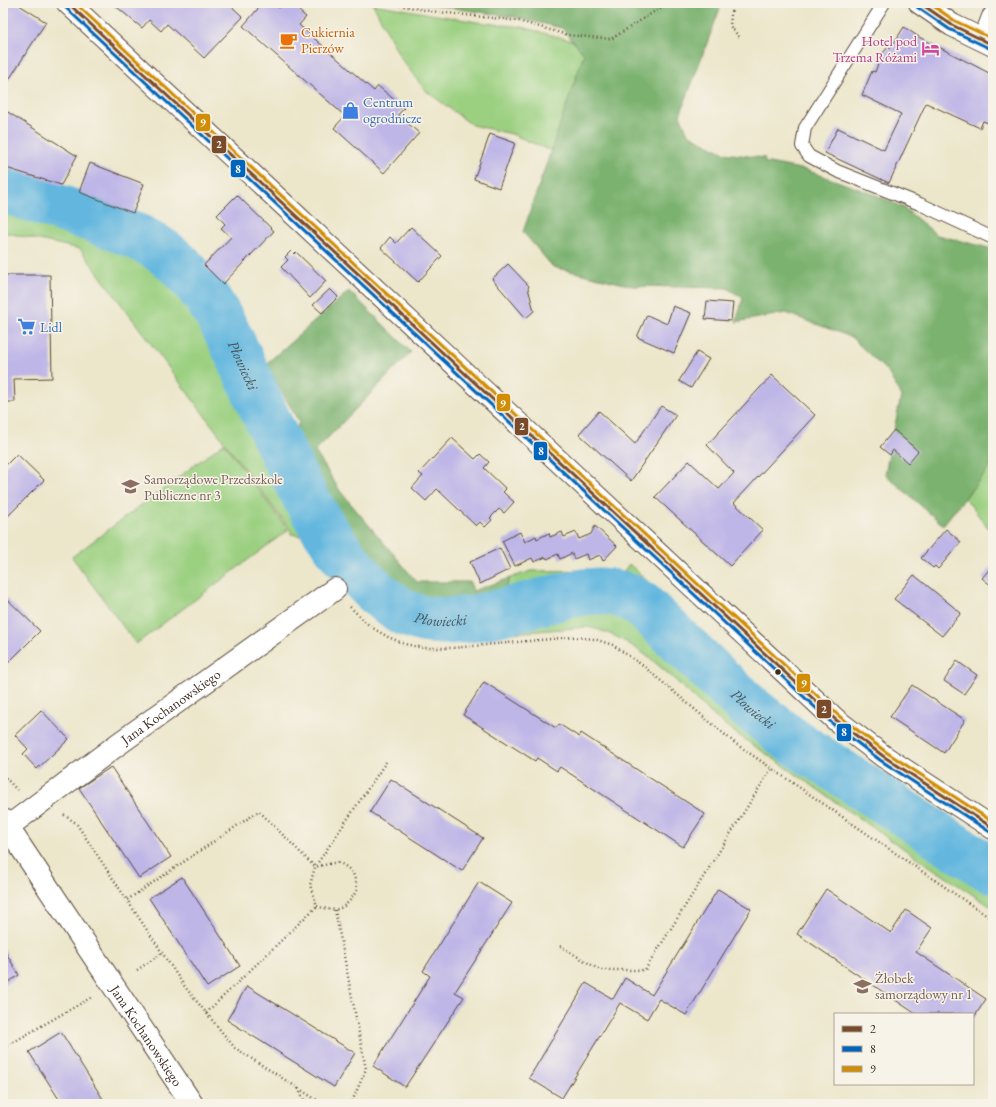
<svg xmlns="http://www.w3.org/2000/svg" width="996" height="1107" viewBox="0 0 996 1107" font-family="'EB Garamond',serif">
<rect width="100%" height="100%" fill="#f7f3e8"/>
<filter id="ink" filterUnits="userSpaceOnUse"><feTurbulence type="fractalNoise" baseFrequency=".025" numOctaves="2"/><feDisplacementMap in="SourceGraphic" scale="8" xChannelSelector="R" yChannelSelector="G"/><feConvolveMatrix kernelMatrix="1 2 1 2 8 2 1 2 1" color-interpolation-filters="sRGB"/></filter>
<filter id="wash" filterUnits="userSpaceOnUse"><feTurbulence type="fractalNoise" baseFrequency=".012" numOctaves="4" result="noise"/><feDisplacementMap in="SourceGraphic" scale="16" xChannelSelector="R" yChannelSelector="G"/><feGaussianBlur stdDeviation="0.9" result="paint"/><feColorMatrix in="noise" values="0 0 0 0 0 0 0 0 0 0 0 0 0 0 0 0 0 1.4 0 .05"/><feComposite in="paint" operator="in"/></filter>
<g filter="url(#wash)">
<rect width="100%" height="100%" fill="#ece6cb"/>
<g fill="#9bd081" stroke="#6b7d50">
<path d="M373 4 477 22 522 27 573 41 585 54 551 151 512 134 472 125 425 90 400 57Z"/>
<path d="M3 208 16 211 117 242 149 256 173 274 198 305 290 504 341 577 391 624 428 634 507 626 562 613 589 604 613 606 638 616 762 733 993 888V905L990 906C919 860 849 812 780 763 762 751 743 739 725 725 683 692 642 637 587 627L425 640 389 629 345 590 301 536 291 534V531L80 249 3 232Z"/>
<path d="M224 443 288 530 136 644 72 557Z"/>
<path d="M993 463V534L965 498Z"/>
<path d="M629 564 728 656 772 701 993 847V856L780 714 651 597 616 583 578 579 500 600 510 578 531 571 598 570 621 575Z"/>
</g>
<g fill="#7cb26f" stroke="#5c6e46">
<path d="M419 3H722L680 115 688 134 724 153 765 158 764 162 806 170 876 195 904 208 937 235 993 249V463L943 525 885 474 901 396 888 372 851 337 786 313 736 322 743 298 727 288 633 286 553 267 523 232 584 54 562 28 514 17Z"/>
<path d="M349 291 411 352 315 451 340 491 417 582H470L473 591 510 578 500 600C472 605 442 613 414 604L351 540 292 440 299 422 266 364Z"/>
</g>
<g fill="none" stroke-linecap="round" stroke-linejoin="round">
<path stroke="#63b7df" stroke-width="47" id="s1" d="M3 189C30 198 56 207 83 216 116 228 148 237 175 261 212 294 231 339 251 383 282 451 311 524 364 580 380 597 399 614 423 619 468 629 537 599 584 592L601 591 616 593 629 597 642 605 750 708 793 741 993 871"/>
</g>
<g id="blocks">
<g fill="#beb6e7">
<path d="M3 3H16L46 22 3 89Z"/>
<path d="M112 3H228L243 17 204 58 167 24 161 31 149 20 142 28Z"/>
<path d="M263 3H274L279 8 284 3H290L306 17 299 25 374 91 378 86 404 108 398 115 419 133 384 173 334 128 345 116 243 26Z"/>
<path d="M904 27 919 37 993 75V125L983 121 980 128 926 103 889 183 825 153 838 128 884 150 901 114 862 95 872 71 875 72 882 54 888 47 890 49Z"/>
<path d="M3 109 77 156 61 185 3 167Z"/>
<path d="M490 134 515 143 499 188 474 179Z"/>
<path d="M90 163 144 184 133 213 79 192Z"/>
<path d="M237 195 274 231 223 284 204 265 231 237 221 228 225 224 217 215Z"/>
<path d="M411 227 442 256 418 282 381 248 390 237 396 243Z"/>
<path d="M291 251 294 254 296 252 326 281 310 298 281 267 288 260 285 257Z"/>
<path d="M508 264 529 286 528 288 534 311 526 318 492 279Z"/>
<path d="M3 275H50L52 378 14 379 15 402H3Z"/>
<path d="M330 289 338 297 322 313 313 305Z"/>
<path d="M707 301 733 303 731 321 705 319Z"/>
<path d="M673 306 691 313 674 353 637 337 647 315 667 324Z"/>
<path d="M697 352 709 359 691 388 679 381Z"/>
<path d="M772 375 815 415 734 503 763 530 730 566 655 497 689 461 719 489 734 473 707 445Z"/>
<path d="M661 406 676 415 631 481 579 434 599 411 635 444Z"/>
<path d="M894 430 918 451 908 463 893 450 890 455 880 447Z"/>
<path d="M452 438 475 459 480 454 489 462 484 468 506 489 503 492 514 502 504 513 499 509 490 518 492 520 485 527 480 522 476 526 437 489 426 501 412 488 423 476 419 473Z"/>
<path d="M17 454 44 480 3 521V468Z"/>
<path d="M595 526 617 546 603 561 600 555 588 560 586 554 574 559 572 553 560 559 558 554 547 559 546 557 534 562 532 558 515 566 502 541 520 532 525 542 536 536 537 539 549 533 550 537 562 532 564 537 576 532 579 539 591 534Z"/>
<path d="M946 529 961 542 938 569 935 566 933 568 921 558Z"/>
<path d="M500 548 510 569 480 584 470 562Z"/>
<path d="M993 565V587L982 578Z"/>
<path d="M914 575 961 613 942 636 894 599Z"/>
<path d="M3 595 40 631 3 668Z"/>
<path d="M957 661 977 675 964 694 944 681Z"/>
<path d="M484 682 556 728 559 724 579 737 581 733 705 814 683 847 560 767 557 771 537 758 535 761 463 715Z"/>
<path d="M912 685 965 720 944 753 890 717Z"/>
<path d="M41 710 69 739 37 769 23 754 28 749 15 735Z"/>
<path d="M111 767 171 857 139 878 79 788Z"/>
<path d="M391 779 483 838 462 871 370 812Z"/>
<path d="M182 877 240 966 207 987 149 898Z"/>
<path d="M479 882 512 903 455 992 464 997 405 1087 373 1066 430 976 423 971Z"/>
<path d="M718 889 751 909 686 1015 659 999 647 1019 620 1003 562 1098 529 1078 586 983 613 999 625 978 652 995Z"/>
<path d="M826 889 891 933 906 910 932 928 916 952 986 999 973 1019V1014H916L797 934Z"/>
<path d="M3 948 19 975 3 986Z"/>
<path d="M247 986 355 1053 334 1087 227 1020Z"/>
<path d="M61 1032 106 1104H62L29 1052Z"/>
</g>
</g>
</g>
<g filter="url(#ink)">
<use href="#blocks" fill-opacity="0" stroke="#564638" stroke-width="1"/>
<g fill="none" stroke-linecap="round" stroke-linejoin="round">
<defs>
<path id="lane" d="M884 3 805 128 802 146 809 156 837 171 920 204 993 238"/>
<g id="street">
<path d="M984 40 993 17"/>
<path id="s2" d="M3 820 192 1104"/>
<path id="s3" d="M9 826 117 745 335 589"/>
</g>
<g id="secondary">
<path d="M68 3 836 720 883 756 993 828"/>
<path d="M920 3 952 25 993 45"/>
</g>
</defs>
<use href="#lane" stroke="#564638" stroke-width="14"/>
<use href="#street" stroke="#564638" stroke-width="24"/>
<use href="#secondary" stroke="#564638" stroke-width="24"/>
<g stroke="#564638" stroke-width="2.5" stroke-dasharray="1 3" stroke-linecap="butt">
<path d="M388 3 430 11 519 21 568 35 611 39 668 3"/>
<path d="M732 3 730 26 740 38"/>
<path d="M350 607 371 627 388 637 405 644 423 648H452L573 637 594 639 613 645 642 665 736 744 993 920"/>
<path d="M3 775 17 790"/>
<path d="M64 815 76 823 127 900"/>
<path d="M338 862C353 870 355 874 357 890 346 908 339 914 317 906L310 885 315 867Z"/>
<path d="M335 910 366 1069 351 1104"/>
<path d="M560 946 600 970H645L771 769"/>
<path d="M137 970 162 953"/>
<path d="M206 1013 317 906"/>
<path d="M3 1048 92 997"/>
<path d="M298 1088 306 1104"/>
<path d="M323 1104 235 1048 185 987 127 900 259 811 315 867 386 762"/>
</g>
<use href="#lane" stroke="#fff" stroke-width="12"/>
<use href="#street" stroke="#fff" stroke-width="22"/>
<use href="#secondary" stroke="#fff" stroke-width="22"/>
<defs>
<g id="bus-1">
<path d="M68 3 836 720 883 756 993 828"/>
<path d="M920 3 952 25 993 45"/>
</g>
<g id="bus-2">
<path d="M65 7 833 724 880 760 990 832"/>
<path d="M917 7 949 29 991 49"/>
</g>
<g id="bus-3">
<path d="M75 3 839 716 886 752 993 822"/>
<path d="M929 3 955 21 993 39"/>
</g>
</defs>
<use href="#bus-1" stroke="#f7f3e8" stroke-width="6"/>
<use href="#bus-2" stroke="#f7f3e8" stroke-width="6"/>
<use href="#bus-3" stroke="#f7f3e8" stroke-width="6"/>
<use href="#bus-1" stroke="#7a4b2a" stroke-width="3"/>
<use href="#bus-2" stroke="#0065bd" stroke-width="3"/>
<use href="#bus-3" stroke="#d18d06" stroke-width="3"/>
</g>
</g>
<defs>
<symbol id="cafe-bare" viewBox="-9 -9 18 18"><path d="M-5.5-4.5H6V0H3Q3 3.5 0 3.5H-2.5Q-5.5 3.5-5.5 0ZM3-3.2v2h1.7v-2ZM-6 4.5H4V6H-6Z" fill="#e8710a" stroke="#f7f3e8" stroke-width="2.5" paint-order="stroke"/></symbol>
<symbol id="hotel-bare" viewBox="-9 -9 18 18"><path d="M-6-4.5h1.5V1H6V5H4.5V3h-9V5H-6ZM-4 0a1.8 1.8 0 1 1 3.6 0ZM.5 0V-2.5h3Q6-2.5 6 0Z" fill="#d1479c" stroke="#f7f3e8" stroke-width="2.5" paint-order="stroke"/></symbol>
<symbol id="shop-bare" viewBox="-9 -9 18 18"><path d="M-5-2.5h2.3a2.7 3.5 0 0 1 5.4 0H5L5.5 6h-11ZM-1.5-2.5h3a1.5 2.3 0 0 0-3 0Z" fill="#3f7fe0" stroke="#f7f3e8" stroke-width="2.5" paint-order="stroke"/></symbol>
<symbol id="supermarket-bare" viewBox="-9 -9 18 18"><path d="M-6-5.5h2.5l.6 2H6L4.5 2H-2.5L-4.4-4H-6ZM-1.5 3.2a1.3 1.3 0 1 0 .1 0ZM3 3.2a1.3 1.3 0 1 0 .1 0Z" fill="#3f7fe0" stroke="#f7f3e8" stroke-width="2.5" paint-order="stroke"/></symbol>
<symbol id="school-bare" viewBox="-9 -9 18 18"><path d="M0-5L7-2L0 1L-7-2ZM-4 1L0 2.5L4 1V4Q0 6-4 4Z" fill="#8d6e63" stroke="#f7f3e8" stroke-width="2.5" paint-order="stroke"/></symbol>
</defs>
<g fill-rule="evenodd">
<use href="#cafe-bare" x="276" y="28" width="25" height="25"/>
<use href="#hotel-bare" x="918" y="36" width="25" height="25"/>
<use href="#shop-bare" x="338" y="98" width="25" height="25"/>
<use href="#supermarket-bare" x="14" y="314" width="25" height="25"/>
<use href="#school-bare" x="118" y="474" width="25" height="25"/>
<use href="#school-bare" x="850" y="974" width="25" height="25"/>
</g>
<circle fill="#3b2a1e" stroke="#f7f3e8" stroke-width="1.5" cx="778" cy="672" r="3.5"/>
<g text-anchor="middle" stroke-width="3" stroke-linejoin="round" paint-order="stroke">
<g font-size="14" fill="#c56008" stroke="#f7f3e8" text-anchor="start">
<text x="301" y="37">Cukiernia<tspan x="301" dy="16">Pierzów</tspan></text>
</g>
<g font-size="14" fill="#b23c85" stroke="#f7f3e8" text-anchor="end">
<text x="917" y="46">Hotel pod<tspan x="917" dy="16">Trzema Różami</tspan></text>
</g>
<g font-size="14" fill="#366cbe" stroke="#f7f3e8" text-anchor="start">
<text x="363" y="107">Centrum<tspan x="363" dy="16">ogrodnicze</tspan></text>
<text x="40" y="332">Lidl</text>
</g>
<g font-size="14" fill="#785e54" stroke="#f7f3e8" text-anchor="start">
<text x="144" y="484">Samorządowe Przedszkole<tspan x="144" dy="16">Publiczne nr 3</tspan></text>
<text x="875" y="983">Żłobek<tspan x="875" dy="16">samorządowy nr 1</tspan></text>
</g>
<g font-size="14" fill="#3b2a1e" stroke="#f7f3e8">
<text dy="5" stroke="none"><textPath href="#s3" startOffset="201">Jana Kochanowskiego</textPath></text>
<text dy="5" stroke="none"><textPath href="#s2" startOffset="259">Jana Kochanowskiego</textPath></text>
</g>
<g font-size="15" font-style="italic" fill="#475458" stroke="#f7f3e8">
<text dy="5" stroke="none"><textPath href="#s1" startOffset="313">Płowiecki</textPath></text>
<text dy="5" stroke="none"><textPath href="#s1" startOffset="650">Płowiecki</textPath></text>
<text dy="5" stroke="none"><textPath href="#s1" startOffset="1010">Płowiecki</textPath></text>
</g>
</g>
<g stroke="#f7f3e8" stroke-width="1.5">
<rect x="195" y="113" width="16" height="19" rx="4" fill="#d18d06"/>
<rect x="211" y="135" width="16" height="19" rx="4" fill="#7a4b2a"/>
<rect x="230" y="159" width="16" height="19" rx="4" fill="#0065bd"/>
<rect x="496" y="393" width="15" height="19" rx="4" fill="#d18d06"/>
<rect x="514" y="417" width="15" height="19" rx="4" fill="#7a4b2a"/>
<rect x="533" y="441" width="15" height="20" rx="4" fill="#0065bd"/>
<rect x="796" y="673" width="15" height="20" rx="4" fill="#d18d06"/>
<rect x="816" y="699" width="16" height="20" rx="4" fill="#7a4b2a"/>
<rect x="836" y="723" width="16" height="19" rx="4" fill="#0065bd"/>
</g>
<g font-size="11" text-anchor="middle" font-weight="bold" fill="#fff">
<text x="203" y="126">9</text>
<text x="219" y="148">2</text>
<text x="238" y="173">8</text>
<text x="503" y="407">9</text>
<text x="522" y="430">2</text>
<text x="541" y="455">8</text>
<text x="804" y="687">9</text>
<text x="824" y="713">2</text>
<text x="844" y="736">8</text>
</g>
<rect width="996" height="1107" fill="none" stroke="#f7f3e8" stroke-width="16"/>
<rect x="834" y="1013" width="140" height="72" fill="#f7f3e8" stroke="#aca397"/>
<rect x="842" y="1026" width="20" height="6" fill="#7a4b2a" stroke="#aca397"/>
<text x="870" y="1033" font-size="12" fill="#3b2a1e">2</text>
<rect x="842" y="1046" width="20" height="6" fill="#0065bd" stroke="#aca397"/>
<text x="870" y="1053" font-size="12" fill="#3b2a1e">8</text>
<rect x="842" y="1066" width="20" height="6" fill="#d18d06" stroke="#aca397"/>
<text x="870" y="1073" font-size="12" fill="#3b2a1e">9</text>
</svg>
